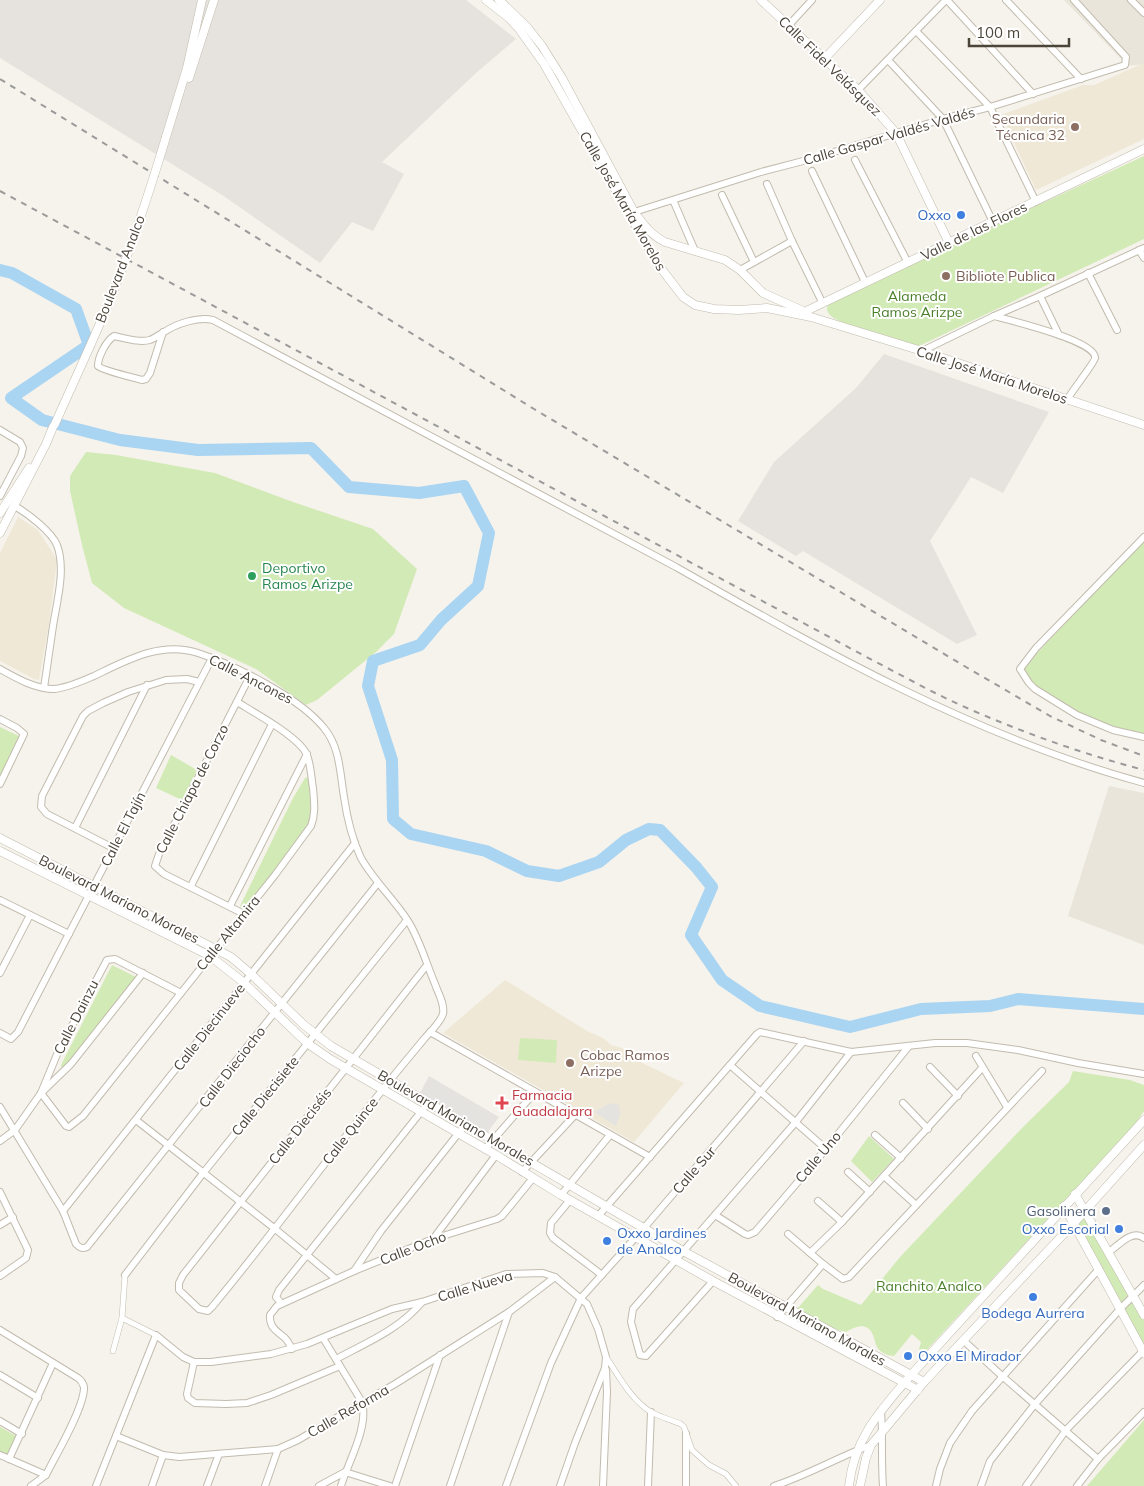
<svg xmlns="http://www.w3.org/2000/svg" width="1144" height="1486" viewBox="0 0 1144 1486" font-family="Mulish,sans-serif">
<rect width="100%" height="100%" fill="#f6f3ec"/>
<g fill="#eae5da">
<path d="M1064 0H1144V64L1128 66Z"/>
<path d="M1109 786 1144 793V945L1068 916Z"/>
</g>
<g fill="#e6e2dd">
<path d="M0 0H466L516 39 476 73 382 162 404 174 373 231 352 222 320 263 222 195 0 58Z"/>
<path d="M884 354 1049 412 1003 493 971 477 930 541 977 635 957 644 803 551 796 556 738 521 774 462 856 388Z"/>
</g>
<g fill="#efe8d6">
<path d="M1144 63V139L1036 190 1001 115 1083 85H1094Z"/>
<path d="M18 517 38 530 57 560 49 623 39 680 34 679 0 661V553Z"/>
<path d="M505 980 587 1031 603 1038 611 1045 622 1048 638 1061 684 1083 634 1142 443 1033Z"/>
</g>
<g fill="#d2eab5">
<path d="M1144 156V239L919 346C903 342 838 325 830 315 825 310 827 305 831 301Z"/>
<path d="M86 452 116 455 215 473 293 502 373 529 417 569 394 634 376 652 317 700 306 705 256 669 124 608 92 583 82 545 70 491V476Z"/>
<path d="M1144 540V734L1118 730 1083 717 1035 687 1022 669Z"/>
<path d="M0 727 21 737 0 779Z"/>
<path d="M171 755 197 770 182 800 156 788Z"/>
<path d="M309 777 311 822 244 911 240 906 293 798 305 778Z"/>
<path d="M112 965 136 977 72 1059 62 1069 61 1065Z"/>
<path d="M520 1038 557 1040 556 1063 518 1060Z"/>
<path d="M1073 1071 1130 1080 1144 1085V1111L1136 1123 923 1354 919 1349 921 1342 912 1334 894 1356C889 1356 880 1353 877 1347 875 1344 875 1339 873 1335 867 1322 856 1326 846 1332L835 1329 797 1309 818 1285 823 1289 861 1305 900 1257 1022 1128 1069 1082Z"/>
<path d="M869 1136 894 1159 872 1182 851 1161Z"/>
<path d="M1085 1212 1132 1296 1121 1307 1076 1224Z"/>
<path d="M1133 1296 1144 1316V1353L1121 1308Z"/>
<path d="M1144 1420V1486H1087L1138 1427Z"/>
<path d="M0 1427 18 1437 8 1455 0 1452Z"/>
</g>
<g fill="#e5e3e0">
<path d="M429 1076 499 1117 487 1133 420 1093Z"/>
<path d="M610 1103 619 1105 620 1115 616 1126 594 1112Z"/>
</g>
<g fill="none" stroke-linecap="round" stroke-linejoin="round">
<path stroke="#a9d4f2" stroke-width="12" d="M0 270 12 273 76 309 89 345 11 398 42 420 120 440 198 450 311 448 349 487 419 493 464 486 489 533 478 586 441 620 420 645 373 661 368 686 392 760 393 819 411 834 486 851 527 871 559 876 599 862 626 840 649 829 660 830 696 867 712 887 691 935 722 980 760 1006 850 1027 921 1009 990 1006 1018 999 1144 1009"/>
<defs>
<g id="pedestrian">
<path d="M122 1318 156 1335"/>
<path d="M113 1351 122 1318 125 1275"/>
<path d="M606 1357C619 1376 631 1400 651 1412 660 1417 671 1420 681 1424L684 1427 692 1450 709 1465 726 1474 736 1486"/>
</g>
<g id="minor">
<path d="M947 0 1033 94"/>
<path d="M1006 0 1081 79"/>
<path d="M1131 0 1144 13"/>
<path d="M789 25 812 0"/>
<path d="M916 31 990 107 1036 202"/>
<path d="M888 60 943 119 993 222"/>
<path d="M858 90 946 0"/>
<path d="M855 160 908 263"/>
<path d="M812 171 865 282"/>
<path d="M767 184 792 241 822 302"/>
<path d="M722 195 754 262"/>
<path d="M673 200 695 251"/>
<path d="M631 213 761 172 807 160 943 119 990 107 1125 65 1126 57 1074 0"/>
<path d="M1139 250 1144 258"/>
<path d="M740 270 792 241"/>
<path d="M1088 273 1117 330"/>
<path d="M1040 296 1059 335"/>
<path d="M994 316C1009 320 1097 341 1095 358 1095 362 1071 392 1067 400"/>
<path d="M163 332 150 373 146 379 142 380C135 378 101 370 98 366 98 357 106 341 114 336 125 338 139 343 150 340 155 338 159 335 164 332 176 324 199 316 213 320L676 567C827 653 976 737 1144 783"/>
<path d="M922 351 994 316 1040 296 1144 248"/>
<path d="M0 430 20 442 23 448 21 456 0 496"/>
<path d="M15 506C28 514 51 531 57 545 66 569 57 601 53 626 50 647 47 667 44 688"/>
<path d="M1144 537 1036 648 1020 669 1029 683 1035 689 1077 715 1113 730 1144 737"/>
<path d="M0 669C16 678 35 689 54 689 67 688 82 681 94 676 127 660 161 641 198 653 235 665 300 698 324 728 340 747 340 773 344 797 347 818 352 839 361 858 374 881 394 899 408 921 420 940 426 963 435 984 438 993 445 1004 443 1014 440 1023 430 1032 424 1039 411 1055 397 1071 384 1088 326 1160 271 1236 212 1307L208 1311 199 1309 179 1290V1283L183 1275 427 965"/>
<path d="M0 719 17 728 24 734 0 784"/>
<path d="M75 828 147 685"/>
<path d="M113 848 47 814 41 807 42 796 83 716 88 711 103 703 128 692 166 680 187 679 199 682"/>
<path d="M191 886 272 724"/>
<path d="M0 900 69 934"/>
<path d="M230 906 307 754"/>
<path d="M244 914 164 874 155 866 159 854 250 676"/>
<path d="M0 973 30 915"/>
<path d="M143 973 71 1064 41 1093 66 1126 69 1127 83 1116 275 875 311 826C316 813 314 801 313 788 311 777 311 763 306 753 297 736 255 713 237 702"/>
<path d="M430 1032 650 1157"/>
<path d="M0 1033 11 1039 18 1032 212 658"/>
<path d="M976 1056 1007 1107"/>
<path d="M730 1065 826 1149"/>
<path d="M930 1067 958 1096"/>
<path d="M903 1103 928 1129"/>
<path d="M0 1107 63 1211 76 1244C80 1248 82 1249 87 1247L378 883"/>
<path d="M136 1120 274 1228 336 1279"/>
<path d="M875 1135 901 1158"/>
<path d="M0 1141 15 1130 41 1093 58 1052 107 960 115 959 181 993"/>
<path d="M485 1149 535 1092"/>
<path d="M522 1172 575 1115"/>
<path d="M848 1172 870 1192"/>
<path d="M884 1176 916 1205"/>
<path d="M0 1192 28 1250 26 1258 0 1276"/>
<path d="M561 1195 610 1135"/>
<path d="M570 1200 551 1223 550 1233 553 1238 602 1275"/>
<path d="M818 1201 842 1222"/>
<path d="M63 1211 355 843"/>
<path d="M599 1215 757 1034 760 1032 851 1052 935 1043H967L1018 1050 1078 1063 1144 1074"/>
<path d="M715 1215 745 1234 748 1235 755 1232 826 1149 909 1046"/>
<path d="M0 1225 13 1217"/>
<path d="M788 1234 823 1264 843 1279 849 1277 1042 1071"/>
<path d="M433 1239 496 1155"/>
<path d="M1109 1252C1119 1245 1132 1229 1144 1238"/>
<path d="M810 1253 842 1222 982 1068"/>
<path d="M354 1271 381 1231 465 1125"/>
<path d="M125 1275 204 1172 407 920"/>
<path d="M713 1281 646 1356 640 1355 631 1322 633 1309 795 1123 851 1052"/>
<path d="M281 1303 276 1297 279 1290 428 1103"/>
<path d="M777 1317 823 1264"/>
<path d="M0 1330 78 1378C81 1380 83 1383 84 1387 85 1405 59 1450 50 1467L46 1475 31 1486"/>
<path d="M323 1338 362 1402C369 1427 348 1462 341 1486"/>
<path d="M964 1341 1002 1376 1098 1459"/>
<path d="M292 1349C290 1345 288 1341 285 1338 277 1331 269 1328 270 1315L277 1306 354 1271 433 1239 497 1219 502 1216 533 1178"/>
<path d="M336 1359C366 1343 400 1329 422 1302"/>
<path d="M194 1362 187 1394 188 1398 195 1403 226 1404 247 1403 271 1395 340 1366"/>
<path d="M0 1375 38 1398"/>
<path d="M881 1411C883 1436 881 1461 883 1486"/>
<path d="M0 1421 22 1434"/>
<path d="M116 1436 163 1455 179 1457 278 1449 298 1440 395 1384 509 1312 555 1277"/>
<path d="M0 1455 46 1475"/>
<path d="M9 1459 53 1363"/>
<path d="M96 1486 156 1335 183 1357 194 1362H211L271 1354 307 1344 392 1309 422 1302 506 1274 543 1273 555 1277 587 1304 598 1329 606 1357 605 1368 575 1443 560 1486"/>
<path d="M152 1486 163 1455"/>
<path d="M207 1486 219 1454"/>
<path d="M265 1486 278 1449"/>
<path d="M319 1486 345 1472 390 1486"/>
<path d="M395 1486 440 1355"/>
<path d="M450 1486 509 1312"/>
<path d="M506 1486 551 1363 581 1298 644 1228 804 1041"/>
<path d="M603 1486 607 1392 606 1370"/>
<path d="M648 1486 651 1412"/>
<path d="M686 1486V1434"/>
<path d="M774 1486C808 1475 838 1457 871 1445"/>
<path d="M936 1486 940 1469 950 1443 972 1411 1099 1269"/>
<path d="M981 1486 990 1461 1035 1404 1121 1308 1144 1285"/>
<path d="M1026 1486 1066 1430 1143 1351"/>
<path d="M1077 1486 1098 1459 1144 1412"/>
</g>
<g id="tertiary">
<path d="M486 0 509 18 519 29 544 64 657 263 683 297 695 305 714 309 739 310 767 308 811 317 922 351 1144 425"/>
<path d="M499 0 527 27 542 46 562 78 634 212C643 224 651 235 665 242L725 260 740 270 763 293 801 310"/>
<path d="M761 0 858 90 896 133 949 243"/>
<path d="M825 58 880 0"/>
<path d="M189 78 214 0"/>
<path d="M166 137 187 68 202 0"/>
<path d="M800 314 1144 149"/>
<path d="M0 513 29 468"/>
<path d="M0 533 46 444 53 427"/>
<path d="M0 838 231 957 251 974 304 1025 331 1046 683 1251 924 1382"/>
<path d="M0 851 210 956 243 982 307 1043 330 1059 496 1155 561 1195 713 1281 918 1390"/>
<path d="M1075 1194 1144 1315"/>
<path d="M1064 1206 1144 1353"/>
<path d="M849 1486C854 1438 881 1410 911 1375L1144 1120"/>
<path d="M860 1486 866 1458 871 1445 883 1431 924 1382 1074 1223 1144 1145"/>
</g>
</defs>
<use href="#pedestrian" stroke="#c2bbae" stroke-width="6"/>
<use href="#minor" stroke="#c2bbae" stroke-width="8"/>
<use href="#tertiary" stroke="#c2bbae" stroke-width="9"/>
<use href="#pedestrian" stroke="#fff" stroke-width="5"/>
<use href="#minor" stroke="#fff" stroke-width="6"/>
<use href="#tertiary" stroke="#fff" stroke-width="8"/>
<g stroke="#9a9a9a" stroke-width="2" stroke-dasharray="6 6" stroke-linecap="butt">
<path d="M0 79 534 409 966 667 1050 716 1101 740 1144 756"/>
<path d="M0 191 874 661C905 677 935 694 967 708 1024 733 1083 754 1144 770"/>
</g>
<defs>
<path id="tertiary-bridge" d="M55 424C74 381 94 339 112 295 133 243 150 190 166 137"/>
</defs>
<use href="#tertiary-bridge" stroke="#c2bbae" stroke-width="9" stroke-linecap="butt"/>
<use href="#tertiary-bridge" stroke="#fff" stroke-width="8"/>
</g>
<g fill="#8d6e63" stroke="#fff" stroke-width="2">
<circle cx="1075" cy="127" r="5"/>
<circle cx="946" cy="276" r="5"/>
<circle cx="570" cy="1063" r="5"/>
</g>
<g fill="#3f7fe0" stroke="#fff" stroke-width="2">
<circle cx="961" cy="215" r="5"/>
<circle cx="1119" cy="1229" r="5"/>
<circle cx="607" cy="1241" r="5"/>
<circle cx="1033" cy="1297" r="5"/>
<circle cx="908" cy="1356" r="5"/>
</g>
<circle fill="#2e9e5b" stroke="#fff" stroke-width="2" cx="252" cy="576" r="5"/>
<path fill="#e0444e" stroke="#fff" stroke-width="2" d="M499.5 1095.5h5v5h5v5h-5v5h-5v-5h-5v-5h5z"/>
<circle fill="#5c6f8a" stroke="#fff" stroke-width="2" cx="1106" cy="1211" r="5"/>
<g text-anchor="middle" stroke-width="4" stroke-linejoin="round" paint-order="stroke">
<g font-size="14" fill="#4b4439" stroke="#fff">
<text transform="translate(830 66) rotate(44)" y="5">Calle Fidel Velásquez</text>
<text transform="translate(889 136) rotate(-16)" y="5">Calle Gaspar Valdés Valdés</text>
<text transform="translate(623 201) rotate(60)" y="5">Calle José María Morelos</text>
<text transform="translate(974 231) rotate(-26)" y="5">Valle de las Flores</text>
<text transform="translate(120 269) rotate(-69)" y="5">Boulevard Analco</text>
<text transform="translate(992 375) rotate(18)" y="5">Calle José María Morelos</text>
<text transform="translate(251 679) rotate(27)" y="5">Calle Ancones</text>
<text transform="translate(192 789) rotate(-63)" y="5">Calle Chiapa de Corzo</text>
<text transform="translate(123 829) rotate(-63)" y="5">Calle El Tajín</text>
<text transform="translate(119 899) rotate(27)" y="5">Boulevard Mariano Morales</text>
<text transform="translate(228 933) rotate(-51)" y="5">Calle Altamira</text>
<text transform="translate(76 1017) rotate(-63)" y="5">Calle Dainzu</text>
<text transform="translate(209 1027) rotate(-52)" y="5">Calle Diecinueve</text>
<text transform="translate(232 1067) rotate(-52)" y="5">Calle Dieciocho</text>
<text transform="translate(265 1096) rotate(-51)" y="5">Calle Diecisiete</text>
<text transform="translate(456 1118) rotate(30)" y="5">Boulevard Mariano Morales</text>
<text transform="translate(300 1126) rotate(-52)" y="5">Calle Dieciséis</text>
<text transform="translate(350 1131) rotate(-52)" y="5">Calle Quince</text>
<text transform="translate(818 1157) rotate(-50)" y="5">Calle Uno</text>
<text transform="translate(694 1170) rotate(-49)" y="5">Calle Sur</text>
<text transform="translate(413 1248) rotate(-21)" y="5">Calle Ocho</text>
<text transform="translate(475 1286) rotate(-17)" y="5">Calle Nueva</text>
<text transform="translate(807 1319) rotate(29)" y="5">Boulevard Mariano Morales</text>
<text transform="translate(348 1411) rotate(-30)" y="5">Calle Reforma</text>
</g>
<g font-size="14" fill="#785e54" stroke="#fff" text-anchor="start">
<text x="1065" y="124" text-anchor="end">Secundaria<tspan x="1065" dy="16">Técnica 32</tspan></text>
<text x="956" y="281">Bibliote Publica</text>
<text x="580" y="1060">Cobac Ramos<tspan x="580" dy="16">Arizpe</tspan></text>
</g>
<g font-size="14" fill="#366cbe" stroke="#fff" text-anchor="end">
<text x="951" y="220">Oxxo</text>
<text x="1109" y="1234">Oxxo Escorial</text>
<text x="617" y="1238" text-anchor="start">Oxxo Jardines<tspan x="617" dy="16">de Analco</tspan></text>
<text x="1033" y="1318" text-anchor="middle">Bodega Aurrera</text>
<text x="918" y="1361" text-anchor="start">Oxxo El Mirador</text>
</g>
<g font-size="14" fill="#4a7f2a" stroke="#fff">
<text x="917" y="301">Alameda<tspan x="917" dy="16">Ramos Arizpe</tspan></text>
<text x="929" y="1291">Ranchito Analco</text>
</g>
<g font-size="14" fill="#27864d" stroke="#fff" text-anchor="start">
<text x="262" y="573">Deportivo<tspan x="262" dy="16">Ramos Arizpe</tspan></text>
</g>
<g font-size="14" fill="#be3a42" stroke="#fff" text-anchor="start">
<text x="512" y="1100">Farmacia<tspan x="512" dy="16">Guadalajara</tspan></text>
</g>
<g font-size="14" fill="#4e5e75" stroke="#fff" text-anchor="end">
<text x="1096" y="1216">Gasolinera</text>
</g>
</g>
<path d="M969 38v8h100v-8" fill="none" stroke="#4b4439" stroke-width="2.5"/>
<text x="976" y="38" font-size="15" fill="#4b4439" stroke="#ffffff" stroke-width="4" paint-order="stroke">100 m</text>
</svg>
